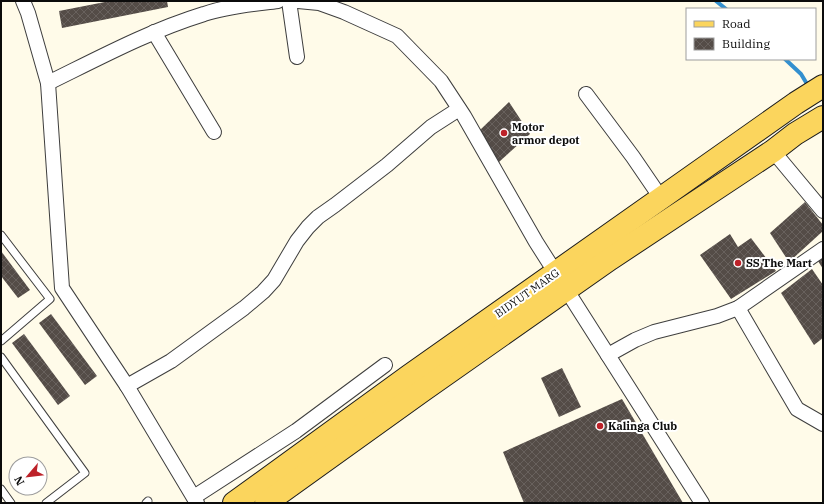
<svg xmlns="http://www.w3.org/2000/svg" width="824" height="504" viewBox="0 0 824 504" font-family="'IBM Plex Serif',serif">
<defs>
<pattern id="building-cross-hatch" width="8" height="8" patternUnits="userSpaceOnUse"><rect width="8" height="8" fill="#544c47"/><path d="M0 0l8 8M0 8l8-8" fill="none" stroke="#68615d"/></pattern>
</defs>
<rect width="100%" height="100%" fill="#fffbe9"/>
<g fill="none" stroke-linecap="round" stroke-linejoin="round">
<g stroke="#3390cf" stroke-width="4">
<path d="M716 1 726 9"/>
<path d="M785 59 801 74 807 84"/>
</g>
</g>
<g fill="url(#building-cross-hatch)">
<path d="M110 1H167L168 7 62 28 59 11Z"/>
<path d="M509 102 530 134 499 162 479 131Z"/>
<path d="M805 202 823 225V231L789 262 770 233Z"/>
<path d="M730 234 738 247 751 238 776 271 731 299 700 255Z"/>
<path d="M1 251 30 290 18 298 1 276Z"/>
<path d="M823 258V269L818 261Z"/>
<path d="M812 269 823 285V338L814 345 781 293Z"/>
<path d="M51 314 97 376 85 385 39 323Z"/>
<path d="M24 334 70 396 58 405 12 343Z"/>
<path d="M562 368 581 407 559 417 541 378Z"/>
<path d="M622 399 683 503H524L503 452Z"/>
</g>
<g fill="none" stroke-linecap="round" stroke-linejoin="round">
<defs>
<g id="service">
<path d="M1 235 50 299 1 341"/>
<path d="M1 357 85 473 46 503"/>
<path d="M1 489 11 503"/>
<path d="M146 503 148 501"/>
</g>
<g id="minor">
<path d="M23 1 28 13 48 83 62 288 127 386 197 503"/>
<path d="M289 1 297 57"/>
<path d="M298 1 319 3 344 12 397 36 441 81 464 116 536 242 702 503"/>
<path d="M154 32 214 132"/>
<path d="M48 83C99 58 149 31 204 14 227 6 254 4 278 1"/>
<path d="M586 94 633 157 661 198"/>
<path d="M773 151 823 211"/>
<path d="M738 308 797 409 823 424"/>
<path d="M608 355 635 340 654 332 717 316 738 308 823 249"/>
<path d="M127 386 171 361 244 308 263 292 274 280 297 241 308 227 318 217 335 205 387 165 431 127 459 109"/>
<path d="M194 497 296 431 385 365"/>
</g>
<g id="primary">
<path d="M234 503 409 376 796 103 823 86"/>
<path d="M266 503 422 391 610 259 773 151 795 134 823 117"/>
</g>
</defs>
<use href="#service" stroke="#3e3e3e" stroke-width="9"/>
<use href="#minor" stroke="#3e3e3e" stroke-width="16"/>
<use href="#primary" stroke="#1c1c1c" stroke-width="24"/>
<use href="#service" stroke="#fff" stroke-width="7"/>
<use href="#minor" stroke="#fff" stroke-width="14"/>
<use href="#primary" stroke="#fbd55d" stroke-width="22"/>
</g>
<g fill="#bd2229" stroke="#fff" stroke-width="1.5">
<circle cx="504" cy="133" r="4"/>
<circle cx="738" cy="263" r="4"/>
<circle cx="600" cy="426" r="4"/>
</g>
<g text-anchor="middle" stroke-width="4" stroke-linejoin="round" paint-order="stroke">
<g font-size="11" font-weight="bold" fill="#0b0b0b" stroke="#fff" text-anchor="start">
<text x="512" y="131">Motor<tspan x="512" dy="13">armor depot</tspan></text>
<text x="746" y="267">SS The Mart</text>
<text x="608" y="430">Kalinga Club</text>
</g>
<g font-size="11" fill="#0b0b0b" stroke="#fff">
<text transform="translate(527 293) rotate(-35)" y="4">BIDYUT MARG</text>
</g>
</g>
<rect width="824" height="504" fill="none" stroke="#0b0b0b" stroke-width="4"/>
<rect x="686" y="8" width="130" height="52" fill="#ffffff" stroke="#9d9d9d"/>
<rect x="694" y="21" width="20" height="6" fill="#fbd55d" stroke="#9d9d9d"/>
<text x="722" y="28" font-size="12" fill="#0b0b0b">Road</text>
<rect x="694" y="38" width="20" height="12" fill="url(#building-cross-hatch)" stroke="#9d9d9d"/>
<text x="722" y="48" font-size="12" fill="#0b0b0b">Building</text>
<g transform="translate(28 476) rotate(242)"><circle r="19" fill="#ffffff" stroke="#9d9d9d"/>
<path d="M0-3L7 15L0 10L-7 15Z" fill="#bd2229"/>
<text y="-6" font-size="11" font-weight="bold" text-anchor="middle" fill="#0b0b0b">N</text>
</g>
</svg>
